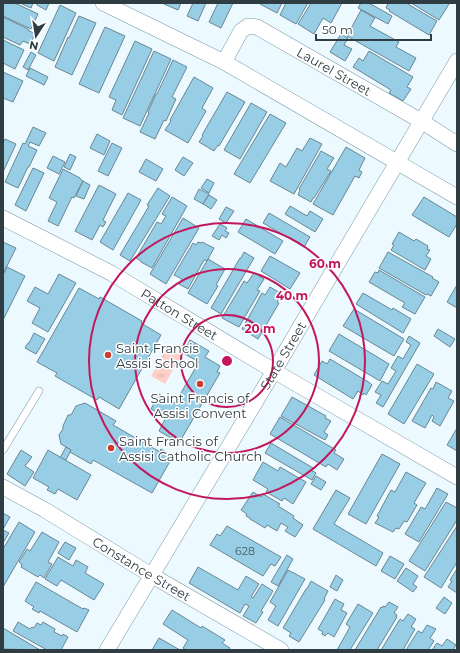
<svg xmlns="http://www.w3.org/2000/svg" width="460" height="653" viewBox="0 0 460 653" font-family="Montserrat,sans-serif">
<defs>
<pattern id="park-tufts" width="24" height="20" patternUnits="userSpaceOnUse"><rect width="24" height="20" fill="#fdcfc7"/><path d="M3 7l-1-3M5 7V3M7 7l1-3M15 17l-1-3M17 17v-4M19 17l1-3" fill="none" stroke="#d9b3ac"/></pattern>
</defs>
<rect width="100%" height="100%" fill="#ecf9ff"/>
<path fill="url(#park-tufts)" d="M167 348 181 356 165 384 151 376Z"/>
<g fill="#97cee6" stroke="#698693">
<path d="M3 3H15L38 14 31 29 3 16Z"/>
<path d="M20 3H33L31 8Z"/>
<path d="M37 3H49L46 10 37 5Z"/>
<path d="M164 3H181L178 10 164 4Z"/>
<path d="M193 3H206L198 21 187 16Z"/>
<path d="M218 3H233L221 28 209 22Z"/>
<path d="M261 3H282L277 13 260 4Z"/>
<path d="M286 3H308L296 24 280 15Z"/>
<path d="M311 3H342L331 23 323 18 314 34 298 24Z"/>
<path d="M361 3H369L392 16 388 24 358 8Z"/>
<path d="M388 3H406L437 21 429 35 389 11 390 10 386 8Z"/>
<path d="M411 3H447L449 4 439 20Z"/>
<path d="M60 5 76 13 54 61 38 53Z"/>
<path d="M361 10 375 18 370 26 399 42 396 47 416 58 409 71 347 36Z"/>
<path d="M79 16 96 23 72 75 55 67 68 37 69 38Z"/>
<path d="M3 17 28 29V30L35 34 30 44 23 41 20 45 3 37Z"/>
<path d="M105 27 125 36 99 93 79 84Z"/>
<path d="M341 34 348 38 344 45 352 49 345 61 330 52Z"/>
<path d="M3 40 24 50 15 69 3 63Z"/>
<path d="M135 41 152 49 122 115 112 110 116 100 109 97Z"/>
<path d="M154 51 171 59 140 126 123 118Z"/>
<path d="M369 51 413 77 407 87 411 89 403 101 389 93 391 90 353 67 359 58 363 61Z"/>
<path d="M31 52 36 55 28 70 23 67Z"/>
<path d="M173 60 187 67 172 97 176 99 166 121 164 120 155 139 140 132 149 113 148 112 156 94H157Z"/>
<path d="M30 68 48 77 44 85 26 76Z"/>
<path d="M3 72 23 81 13 102 3 98Z"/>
<path d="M194 77 213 88 202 108 206 111 188 143 165 130 171 121 170 120Z"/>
<path d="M227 92 245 102 219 146 218 145 214 151 199 142 203 136 202 135Z"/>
<path d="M251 103 267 112 240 159 224 150Z"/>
<path d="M270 114 286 123 250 183 234 174Z"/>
<path d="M33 127 46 133 39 146 30 142 28 146 37 150 29 167H28L18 188 5 182 23 143 25 144Z"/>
<path d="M97 134 110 141 104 155 90 148Z"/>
<path d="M310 138 322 144 294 194 270 181 280 163 286 167 297 148 302 151Z"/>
<path d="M5 139 16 144 3 172V143Z"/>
<path d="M112 143 122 148 108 176 98 171Z"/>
<path d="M346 147 365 158 359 170 362 172 359 178 355 176 333 215 313 204Z"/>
<path d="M321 151 334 158 327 169 331 171 314 198H313L311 202 298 195 300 190 299 189Z"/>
<path d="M70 154 76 157 70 170 64 167Z"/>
<path d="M53 156 65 162 59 174 47 168Z"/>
<path d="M183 157 193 163 184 176 175 170Z"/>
<path d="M146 159 163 169 156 181 139 172Z"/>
<path d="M33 168 44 173 26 211 15 205Z"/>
<path d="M63 169 80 178V179L83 181 74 198 72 197 58 226 48 221 57 202 49 198Z"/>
<path d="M207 179 214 183 209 193 201 188Z"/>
<path d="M83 181 90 185 84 199 76 196Z"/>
<path d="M99 185 116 194 103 220 106 222 103 227 100 225 92 240 75 231Z"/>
<path d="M158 188 170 196 130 261 120 255 149 206 147 205Z"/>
<path d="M199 189 209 194 203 204 194 199Z"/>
<path d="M128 193 141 200 113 250 100 242Z"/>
<path d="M209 195 217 200 211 209 203 204Z"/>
<path d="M172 197 187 206 152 268 141 262V261L136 258 157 222 161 224 166 216 162 214Z"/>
<path d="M424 197 457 217V224L449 237 412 215Z"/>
<path d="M290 206 307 216 310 211 323 219 315 232 285 214Z"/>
<path d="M226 207 234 211 226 223 219 219Z"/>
<path d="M269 213 310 237 304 247 263 223Z"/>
<path d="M183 218 199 228 166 284 150 274Z"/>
<path d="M246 219 283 241 275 254 238 232Z"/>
<path d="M220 224 227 228 225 231 229 233 226 238 222 235 219 240 212 236Z"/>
<path d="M399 232 414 241 416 239 428 246 427 249 430 250 426 256 431 259 425 270 391 250 394 245 392 244Z"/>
<path d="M3 242 16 248 3 274Z"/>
<path d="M198 242 201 243 202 242 214 248 207 261 204 260 188 289 179 284 182 279 174 275 193 243 196 245Z"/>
<path d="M244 252 254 258 221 314 211 308 240 258H241Z"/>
<path d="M388 252 433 277 432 278 439 282 431 296 427 294 426 295 379 268Z"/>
<path d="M270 256 300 273 290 289 261 271Z"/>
<path d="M208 259 225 269 216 285 218 286 207 304 188 293Z"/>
<path d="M7 267 25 276 3 320V275Z"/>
<path d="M379 270 425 297 415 314 402 307 405 303 369 282 375 272 378 273Z"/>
<path d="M254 273 264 279 257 290 260 291 239 327 222 318 244 281 247 283Z"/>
<path d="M59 274 76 283 48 332 32 323 40 308 27 301 35 287 48 294Z"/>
<path d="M457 285V308L447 302Z"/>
<path d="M270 287 282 294 277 302 279 303 258 339 242 329 262 293 265 295Z"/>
<path d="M79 288 99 299 100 297 142 321 141 323 161 335 119 409 99 397 97 400 55 376 57 373 37 362Z"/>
<path d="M363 293 392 310 393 308 411 319 403 333 356 304Z"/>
<path d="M354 309 404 339 394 356 343 326Z"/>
<path d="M438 329 455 339 450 347 434 336Z"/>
<path d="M34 333 45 339 36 354 25 348 28 343H29Z"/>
<path d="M339 334 389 364 380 381 329 351Z"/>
<path d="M409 336 420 343 383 407 376 403 381 395 375 392 382 381 388 384 396 371 391 368 398 356 403 359 411 345 406 342Z"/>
<path d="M190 340 209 351 205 357 220 366 217 372 220 373 179 443 159 431 166 417 151 409 159 394 175 403 199 362 183 353Z"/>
<path d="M330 359 370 383 372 385 366 395 364 393 363 395 358 391 353 399 314 375 322 361 327 364Z"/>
<path d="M417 364 434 374 404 424 388 414Z"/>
<path d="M436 382 452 391 448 398 454 401 440 426 432 421 434 417 432 415 425 428 412 421 431 388 433 389Z"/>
<path d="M292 397 326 416 325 418 331 421 324 432 328 435 325 440 281 416Z"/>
<path d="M85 403 116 421 113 425 160 452 161 449 173 456 152 493 93 460 91 464 70 452 71 450 61 444 59 435 63 429V426L68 415H71L76 406Z"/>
<path d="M280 417 336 450 334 453 344 459 337 470 328 464 326 467 270 434Z"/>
<path d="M457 428V451L447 445Z"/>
<path d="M271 443 313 468 311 470 316 473 312 480 265 453Z"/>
<path d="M66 447 71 450 66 460 60 458Z"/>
<path d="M21 450 32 457 25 466 34 472 25 486 7 474Z"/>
<path d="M48 450 91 475 77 500 58 489 55 494 47 490 49 487 33 478Z"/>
<path d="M382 454 400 464 366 524 348 514Z"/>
<path d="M263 462 278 471 280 467 306 482 293 504 284 498 282 501 266 492 268 489 253 480Z"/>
<path d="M406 472 426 483 414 503 417 505 407 522 404 521 399 529 396 528 393 532 375 523 379 517 377 516 391 490 395 492Z"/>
<path d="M316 476 326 482 321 490 311 484Z"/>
<path d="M437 488 448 494 419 542 405 534 421 507 425 509Z"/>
<path d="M336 490 350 498 334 524 383 553 376 566 313 529Z"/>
<path d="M253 492 261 497 263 494 280 504 278 506 294 516 293 518 303 525 295 537 285 531 288 527 281 523 277 531 267 525 265 528 250 519V518L246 516 247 514 241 510Z"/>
<path d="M446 502 457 508V520L425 571 409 561Z"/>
<path d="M3 513 10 517 3 529Z"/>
<path d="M19 522 35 532 3 587V549Z"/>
<path d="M227 526 281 557 275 566 271 564 263 576 210 545 217 534 220 536Z"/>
<path d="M457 526V562L441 588 424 577Z"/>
<path d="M3 530 9 533 3 543Z"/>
<path d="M42 532 59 542 48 562 52 564 44 578 40 575 38 577 21 567 22 564 19 562 27 549 30 551Z"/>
<path d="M65 542 76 548 69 560 58 553Z"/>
<path d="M287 555 293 559 278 586 271 582Z"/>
<path d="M390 556 404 564 395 579 381 571Z"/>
<path d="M58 557 73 566 76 560 88 567 85 573 104 584 94 600 61 580 57 586 45 579Z"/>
<path d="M198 567 238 590 246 576 259 584 251 597 253 598 262 584 273 591 261 611 263 612 256 623 243 616 249 606 245 604 240 613 189 583Z"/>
<path d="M406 568 418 576 413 584 417 587 413 592 397 581Z"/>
<path d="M457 569V593L448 587 452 581 450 580Z"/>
<path d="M288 570 305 579 278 626 268 620 276 606 270 602Z"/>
<path d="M336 575 343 580 337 591 330 587Z"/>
<path d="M311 581 328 591 324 599 325 600 299 642 289 636 291 633 283 628 306 589H307Z"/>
<path d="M36 582 83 609 84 608 89 610 77 632 40 611 39 613 32 609 34 607 25 601Z"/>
<path d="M444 597 452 603 445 614 436 608Z"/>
<path d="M335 599 344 604 341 610 347 613 334 637 328 633 325 636 322 634 323 632 318 629Z"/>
<path d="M389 602 398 607 394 613 397 615 396 617H397L377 650H355L381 607 382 608 383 606 385 607Z"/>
<path d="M358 604 373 613 350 650H337L350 627 346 624Z"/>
<path d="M172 610 201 628 202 626 225 640 222 643 230 648 229 650H186L183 648 188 640 163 624Z"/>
<path d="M408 614 416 619 411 627 415 629 403 650H381L400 619 403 621Z"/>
<path d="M18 622 30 629 32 627 34 628 37 623 41 625 43 622 55 629 54 632 62 636 63 634 68 637 61 650H47L13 631Z"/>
<path d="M427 625 436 629 430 638 434 641 428 650H406L418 631 422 633Z"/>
<path d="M3 628 40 650 3 649Z"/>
<path d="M159 638 180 650H152Z"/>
<path d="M447 639 456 645 453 650H432L437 643 442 646Z"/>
</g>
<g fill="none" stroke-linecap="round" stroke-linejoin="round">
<defs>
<path id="lane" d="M3 450 39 391"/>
<g id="street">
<path d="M103 3 224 62 457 197"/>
<path id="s1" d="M224 62 241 31 248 26 257 27 421 121 457 144"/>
<path id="s2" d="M3 218 111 273 274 371 457 477"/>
<path id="s3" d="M3 487 45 510 151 575 281 650"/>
<path id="s4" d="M107 650 274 371 457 61"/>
</g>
</defs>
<use href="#lane" stroke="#7b99a6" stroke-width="8"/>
<use href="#street" stroke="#7b99a6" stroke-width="16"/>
<use href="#lane" stroke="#fff" stroke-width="7"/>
<use href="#street" stroke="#fff" stroke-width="15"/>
</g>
<g fill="none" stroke="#c2185b" stroke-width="2">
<circle cx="227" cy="361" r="46"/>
<circle cx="227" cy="361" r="92"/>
<circle cx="227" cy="361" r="138"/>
</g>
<g fill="#ca3d2f" stroke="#fff" stroke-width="1.5">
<circle cx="108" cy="355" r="4"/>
<circle cx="200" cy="384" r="4"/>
<circle cx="111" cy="448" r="4"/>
</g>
<g text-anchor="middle" stroke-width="3" stroke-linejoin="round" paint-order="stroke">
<g font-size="11" fill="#49606a">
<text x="245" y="555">628</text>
</g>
<g font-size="13" fill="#2f3c41" stroke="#fff">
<text dy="5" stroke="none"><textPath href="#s1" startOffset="142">Laurel Street</textPath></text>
<text dy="5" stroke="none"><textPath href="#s2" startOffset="201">Patton Street</textPath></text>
<text dy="5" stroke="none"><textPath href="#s4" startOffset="343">State Street</textPath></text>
<text dy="5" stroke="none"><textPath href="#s3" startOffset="161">Constance Street</textPath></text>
</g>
<g font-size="13" fill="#2f3c41" stroke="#fff" text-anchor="start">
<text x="116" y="353">Saint Francis<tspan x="116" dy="15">Assisi School</tspan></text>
<text x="200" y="403" text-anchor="middle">Saint Francis of<tspan x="200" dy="15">Assisi Convent</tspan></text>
<text x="119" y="446">Saint Francis of<tspan x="119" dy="15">Assisi Catholic Church</tspan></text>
</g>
</g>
<circle cx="227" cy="361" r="6" fill="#c2185b" stroke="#fff" stroke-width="2"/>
<g font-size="12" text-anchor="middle" font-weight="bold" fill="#c2185b" stroke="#fff" stroke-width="3" stroke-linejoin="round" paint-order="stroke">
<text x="325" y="268">60 m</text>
<text x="292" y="300">40 m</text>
<text x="260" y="333">20 m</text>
</g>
<rect width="460" height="653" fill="none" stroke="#2f3c41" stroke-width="8"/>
<g transform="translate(36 36) rotate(192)" stroke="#ffffff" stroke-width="3" paint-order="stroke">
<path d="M0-3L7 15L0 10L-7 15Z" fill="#2f3c41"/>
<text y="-6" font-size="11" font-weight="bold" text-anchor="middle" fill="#2f3c41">N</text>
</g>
<path d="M316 34v6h115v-6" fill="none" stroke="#2f3c41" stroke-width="2"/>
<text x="322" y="34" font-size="12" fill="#2f3c41" stroke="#ffffff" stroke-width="3" paint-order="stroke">50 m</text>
</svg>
